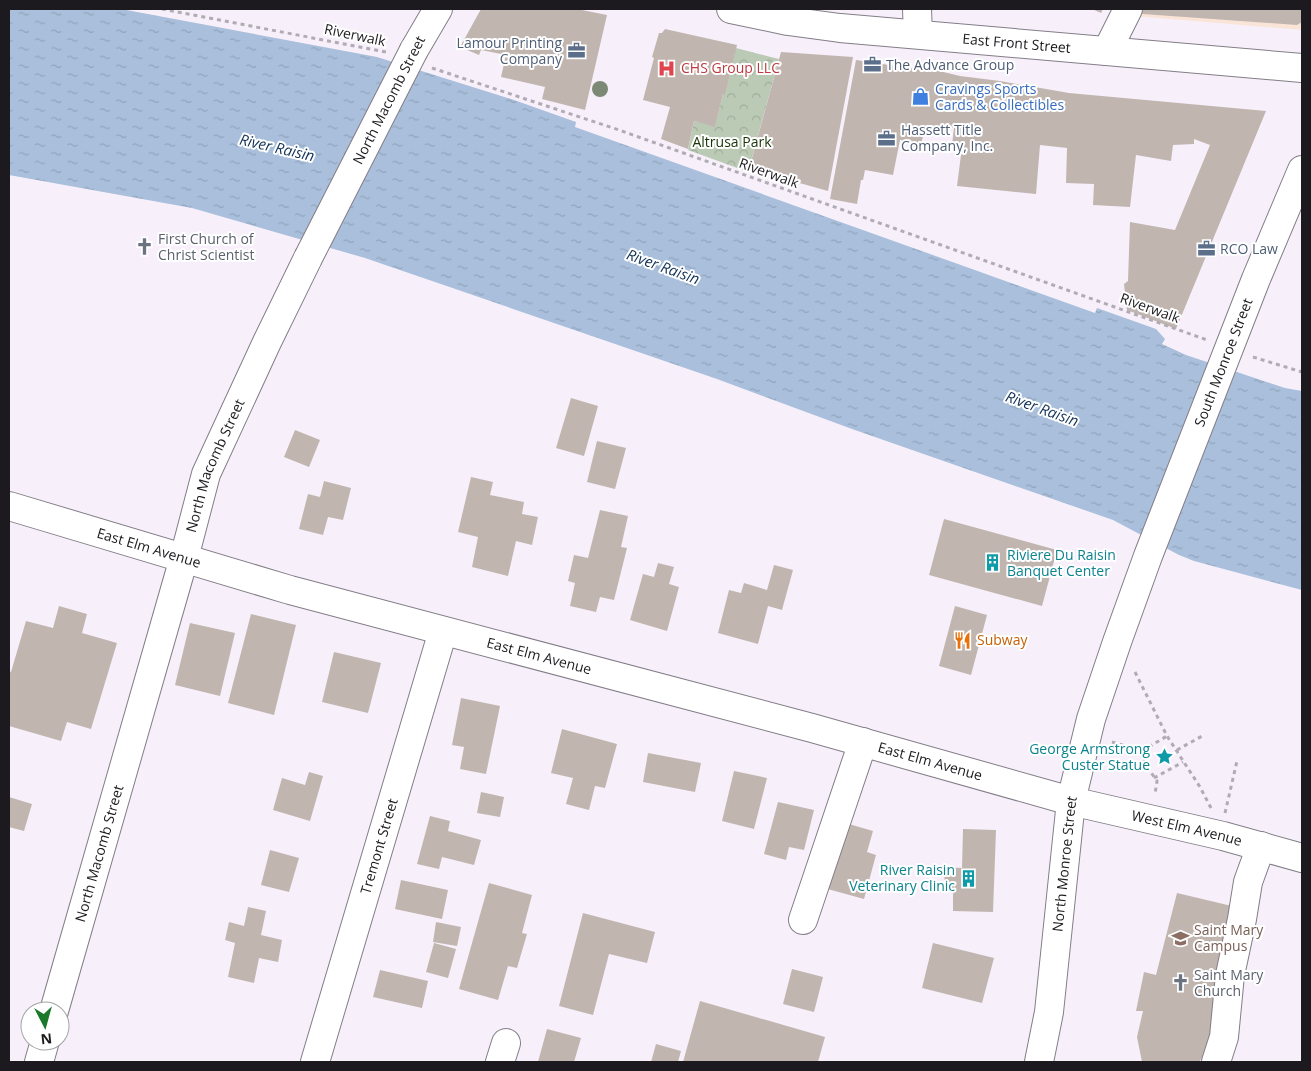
<svg xmlns="http://www.w3.org/2000/svg" width="1311" height="1071" viewBox="0 0 1311 1071" font-family="'Open Sans',sans-serif">
<defs>
<pattern id="forest-crowns" width="20" height="18" patternUnits="userSpaceOnUse" patternTransform="scale(1.25)"><rect width="20" height="18" fill="#bbcab5"/><path d="M2 6a3 3 0 1 1 6 0M12 15a3 3 0 1 1 6 0" fill="none" stroke="#a0ad9b"/></pattern>
<pattern id="water-ripples" width="26" height="14" patternUnits="userSpaceOnUse" patternTransform="scale(1.25)"><rect width="26" height="14" fill="#a9bfdb"/><path d="M2 4q2-2 4 0t4 0M15 11q2-2 4 0t4 0" fill="none" stroke="#91a4bc"/></pattern>
</defs>
<rect width="100%" height="100%" fill="#f7f0fb"/>
<path fill="#fae4d7" d="M1125 9H1302V30L1121 15Z"/>
<path fill="url(#forest-crowns)" d="M736 48 779 59 748 172 688 150 694 121 715 126 723 94H725Z"/>
<path fill="url(#water-ripples)" d="M9 9H121L377 57 514 100 576 122 575 127 1095 313 1097 308 1156 329 1165 339 1162 344 1186 355 1285 388 1302 391V590L1194 561 1179 555 1113 520 852 429 717 379 365 258 192 208 9 175Z"/>
<g fill="#c1b5af">
<path d="M481 9H577L607 15 585 110 542 99 545 87 501 77 506 55 481 50 479 55 460 47Z"/>
<path d="M1092 9H1103L1101 13Z"/>
<path d="M1131 9H1302V22L1297 25 1129 13Z"/>
<path d="M665 29 737 45 725 95 723 94 715 127 694 121 688 149 661 139 670 107 643 100 654 58 652 57 659 33H662Z"/>
<path d="M781 52 853 57 828 191 749 169Z"/>
<path d="M856 60 935 72V70L960 76 1000 81 1069 93 1266 111 1176 329 1127 310 1124 284 1128 281 1130 222 1175 230 1210 145 1194 139V144L1173 145 1171 161 1136 155 1130 207 1093 205 1094 184 1066 183 1067 148 1040 145 1036 194 957 186 962 147 952 145 954 128 947 127 946 133H939L932 132 933 125H926L920 148 913 147 914 142 900 140 893 175 865 170 863 180H861L857 204 830 199Z"/>
<path d="M571 398 598 406 584 456 556 448Z"/>
<path d="M295 430 320 440 309 467 284 457Z"/>
<path d="M597 441 626 448 615 489 587 482Z"/>
<path d="M471 477 493 482 490 495 524 502 522 514 538 517 532 545 516 541 508 576 472 567 478 537 458 532Z"/>
<path d="M324 481 351 488 343 520 328 517 323 535 299 529 308 494 320 497Z"/>
<path d="M600 510 628 516 621 547 627 548 614 600 600 597 596 612 570 606 575 583 568 581 574 555 588 558Z"/>
<path d="M944 519 1057 550 1042 606 929 575Z"/>
<path d="M658 563 674 567 669 584 679 587 667 631 630 620 643 574 654 577Z"/>
<path d="M774 565 793 570 782 610 768 606 758 644 718 633 729 590 741 593 744 583 767 590Z"/>
<path d="M59 606 87 614 82 633 117 643 91 729 67 722 61 741 9 726V671L11 672 26 621 53 628Z"/>
<path d="M955 606 987 615 971 675 939 666Z"/>
<path d="M251 614 296 625 274 715 228 703Z"/>
<path d="M190 623 235 633 220 696 175 685Z"/>
<path d="M334 652 381 663 368 713 322 702Z"/>
<path d="M461 698 500 706 486 774 460 769 464 747 452 745Z"/>
<path d="M562 729 617 744 605 788 595 786 589 810 566 804 573 778 551 773Z"/>
<path d="M648 753 701 763 695 792 643 782Z"/>
<path d="M734 771 767 778 754 829 722 821Z"/>
<path d="M309 772 323 776 310 821 273 810 282 778 305 785Z"/>
<path d="M481 792 504 797 500 817 477 813Z"/>
<path d="M9 797 32 804 24 831 9 827Z"/>
<path d="M778 802 814 810 804 850 789 847 786 860 764 854Z"/>
<path d="M430 816 450 821 448 831 481 840 474 865 442 857 439 869 417 864Z"/>
<path d="M842 822 873 831 867 852 876 855 864 899 824 888Z"/>
<path d="M963 829 996 830 993 912 953 911V889H944L945 867 962 868Z"/>
<path d="M270 850 299 858 289 892 261 885Z"/>
<path d="M401 880 448 890 442 919 395 909Z"/>
<path d="M489 883 532 895 522 933 527 934 517 968 508 966 498 1000 459 989Z"/>
<path d="M1177 893 1236 907 1217 1037 1210 1036 1205 1054 1199 1062H1142L1137 1037 1143 1011H1136L1144 972 1156 975Z"/>
<path d="M248 907 266 911 261 935 282 940 278 962 259 958 254 983 228 977 235 943 225 940 229 922 244 926Z"/>
<path d="M583 913 655 932 647 963 609 954 593 1015 559 1006Z"/>
<path d="M436 922 461 927 457 946 433 942Z"/>
<path d="M434 943 456 949 448 978 426 972Z"/>
<path d="M933 943 994 958 982 1003 922 988Z"/>
<path d="M792 969 823 977 814 1012 783 1004Z"/>
<path d="M380 970 428 981 422 1008 373 997Z"/>
<path d="M700 1001 825 1037 818 1062H683Z"/>
<path d="M547 1029 581 1038 574 1062H538Z"/>
<path d="M656 1044 681 1051 678 1062H651Z"/>
</g>
<g fill="none" stroke-linecap="round" stroke-linejoin="round">
<defs>
<g id="minor">
<path id="s1" d="M731 9 788 21 840 28 1302 68"/>
<path d="M917 9 918 34"/>
<path d="M414 50 438 9"/>
<path d="M1107 51 1128 9"/>
<path id="s2" d="M1071 801 1223 836 1302 858"/>
<path d="M803 920 863 742"/>
<path id="s3" d="M54 1011 184 558 206 474 267 342 308 258"/>
<path d="M39 1062 45 1041"/>
<path id="s4" d="M315 1062 443 631"/>
<path d="M500 1062 506 1043"/>
<path d="M1216 1062 1224 1037 1230 975 1242 919 1248 882 1261 846"/>
</g>
<g id="major">
<path id="s5" d="M9 506 290 590 812 728 1071 801"/>
<path id="s6" d="M1039 1062 1049 1012 1071 801 1091 719 1117 642 1148 556 1256 279 1302 170"/>
</g>
</defs>
<use href="#minor" stroke="#837d87" stroke-width="30"/>
<use href="#major" stroke="#837d87" stroke-width="30"/>
<g stroke="#b1abb4" stroke-width="3" stroke-dasharray="4 4" stroke-linecap="butt">
<path d="M162 9 386 52"/>
<path d="M432 68 619 130 1207 340"/>
<path d="M1253 357 1302 372"/>
<path d="M1135 672 1167 736 1200 787 1211 808"/>
<path d="M1112 742 1142 751 1147 767 1157 781 1155 794"/>
<path d="M1177 750 1204 735"/>
<path d="M1142 751 1167 736"/>
<path d="M1154 778 1183 762"/>
<path d="M1225 813 1237 761"/>
</g>
<use href="#minor" stroke="#fff" stroke-width="28"/>
<use href="#major" stroke="#fff" stroke-width="28"/>
<defs>
<path id="minor-bridge" d="M308 258 414 50"/>
</defs>
<use href="#minor-bridge" stroke="#837d87" stroke-width="30" stroke-linecap="butt"/>
<use href="#minor-bridge" stroke="#fff" stroke-width="28"/>
</g>
<circle fill="#7c8975" cx="600" cy="89" r="8"/>
<defs>
<symbol id="office-bare" viewBox="-9 -9 18 18"><path d="M-6-3h4V-5.5h4V-3h4V5H-6ZM-1-4.5V-3h2v-1.5ZM-6 0V1H6V0Z" fill="#5c6f8a" stroke="#fff" stroke-width="2.5" paint-order="stroke"/></symbol>
<symbol id="hospital-bare" viewBox="-9 -9 18 18"><path d="M-5-5h3v3.5h4V-5h3V5h-3V1.5h-4V5h-3Z" fill="#e0444e" stroke="#fff" stroke-width="2.5" paint-order="stroke"/></symbol>
<symbol id="shop-bare" viewBox="-9 -9 18 18"><path d="M-5-2.5h2.3a2.7 3.5 0 0 1 5.4 0H5L5.5 6h-11ZM-1.5-2.5h3a1.5 2.3 0 0 0-3 0Z" fill="#3f7fe0" stroke="#fff" stroke-width="2.5" paint-order="stroke"/></symbol>
<symbol id="church-bare" viewBox="-9 -9 18 18"><path d="M-1.2-6h2.4v3.5h3.3v2.4h-3.3V6h-2.4V-.1h-3.3v-2.4h3.3Z" fill="#6b7280" stroke="#fff" stroke-width="2.5" paint-order="stroke"/></symbol>
<symbol id="building-bare" viewBox="-9 -9 18 18"><path d="M-4-6H4V6H1V3H-1V6H-4ZM-2.5-4.3h1.7v1.8h-1.7ZM.8-4.3h1.7v1.8H.8ZM-2.5-1h1.7V.8h-1.7ZM.8-1h1.7V.8H.8Z" fill="#0f9aa8" stroke="#fff" stroke-width="2.5" paint-order="stroke"/></symbol>
<symbol id="restaurant-bare" viewBox="-9 -9 18 18"><path d="M-5-6h1v4h1v-4h1v4h1v-4h1v5L-1.5 .5V6h-2V.5L-5-1ZM5-6V6H3V1.5H1.5Q1.5-4 5-6Z" fill="#e8710a" stroke="#fff" stroke-width="2.5" paint-order="stroke"/></symbol>
<symbol id="sight-bare" viewBox="-9 -9 18 18"><path d="M0-6L1.8-2.2L6-1.7L2.9 1.2L3.7 5.4L0 3.3L-3.7 5.4L-2.9 1.2L-6-1.7L-1.8-2.2Z" fill="#0f9aa8" stroke="#fff" stroke-width="2.5" paint-order="stroke"/></symbol>
<symbol id="school-bare" viewBox="-9 -9 18 18"><path d="M0-5L7-2L0 1L-7-2ZM-4 1L0 2.5L4 1V4Q0 6-4 4Z" fill="#8d6e63" stroke="#fff" stroke-width="2.5" paint-order="stroke"/></symbol>
</defs>
<g fill-rule="evenodd">
<use href="#office-bare" x="564" y="38" width="25" height="25"/>
<use href="#office-bare" x="860" y="52" width="25" height="25"/>
<use href="#hospital-bare" x="654" y="56" width="25" height="25"/>
<use href="#shop-bare" x="908" y="84" width="25" height="25"/>
<use href="#office-bare" x="874" y="126" width="25" height="25"/>
<use href="#church-bare" x="132" y="234" width="25" height="25"/>
<use href="#office-bare" x="1194" y="236" width="25" height="25"/>
<use href="#building-bare" x="980" y="550" width="25" height="25"/>
<use href="#restaurant-bare" x="950" y="628" width="25" height="25"/>
<use href="#sight-bare" x="1152" y="744" width="25" height="25"/>
<use href="#building-bare" x="956" y="866" width="25" height="25"/>
<use href="#school-bare" x="1168" y="926" width="25" height="25"/>
<use href="#church-bare" x="1168" y="970" width="25" height="25"/>
</g>
<g text-anchor="middle" stroke-width="4" stroke-linejoin="round" paint-order="stroke">
<g font-size="14" fill="#1c1a1e" stroke="#fff">
<text transform="translate(355 35) rotate(12)" y="5">Riverwalk</text>
<text dy="5" stroke="none"><textPath href="#s1" startOffset="288">East Front Street</textPath></text>
<text transform="translate(389 100) rotate(-63)" y="5">North Macomb Street</text>
<text transform="translate(769 173) rotate(20)" y="5">Riverwalk</text>
<text transform="translate(1150 308) rotate(20)" y="5">Riverwalk</text>
<text dy="5" stroke="none"><textPath href="#s6" startOffset="728">South Monroe Street</textPath></text>
<text dy="5" stroke="none"><textPath href="#s3" startOffset="569">North Macomb Street</textPath></text>
<text dy="5" stroke="none"><textPath href="#s5" startOffset="146">East Elm Avenue</textPath></text>
<text dy="5" stroke="none"><textPath href="#s5" startOffset="551">East Elm Avenue</textPath></text>
<text dy="5" stroke="none"><textPath href="#s5" startOffset="956">East Elm Avenue</textPath></text>
<text dy="5" stroke="none"><textPath href="#s2" startOffset="119">West Elm Avenue</textPath></text>
<text dy="5" stroke="none"><textPath href="#s4" startOffset="225">Tremont Street</textPath></text>
<text dy="5" stroke="none"><textPath href="#s3" startOffset="164">North Macomb Street</textPath></text>
<text dy="5" stroke="none"><textPath href="#s6" startOffset="200">North Monroe Street</textPath></text>
</g>
<g font-size="14" fill="#4e5e75" stroke="#fff" text-anchor="start">
<text x="562" y="48" text-anchor="end">Lamour Printing<tspan x="562" dy="16">Company</tspan></text>
<text x="886" y="70">The Advance Group</text>
<text x="901" y="135">Hassett Title<tspan x="901" dy="16">Company, Inc.</tspan></text>
<text x="1220" y="254">RCO Law</text>
</g>
<g font-size="14" fill="#be3a42" stroke="#fff" text-anchor="start">
<text x="681" y="73">CHS Group LLC</text>
</g>
<g font-size="14" fill="#366cbe" stroke="#fff" text-anchor="start">
<text x="935" y="94">Cravings Sports<tspan x="935" dy="16">Cards &amp; Collectibles</tspan></text>
</g>
<g font-size="14" fill="#183407" stroke="#fff">
<text x="732" y="147">Altrusa Park</text>
</g>
<g font-size="14" fill="#5b616d" stroke="#fff" text-anchor="start">
<text x="158" y="244">First Church of<tspan x="158" dy="16">Christ Scientist</tspan></text>
<text x="1194" y="980">Saint Mary<tspan x="1194" dy="16">Church</tspan></text>
</g>
<g font-size="14" fill="#0d838f" stroke="#fff" text-anchor="end">
<text x="1007" y="560" text-anchor="start">Riviere Du Raisin<tspan x="1007" dy="16">Banquet Center</tspan></text>
<text x="1150" y="754">George Armstrong<tspan x="1150" dy="16">Custer Statue</tspan></text>
<text x="955" y="875">River Raisin<tspan x="955" dy="16">Veterinary Clinic</tspan></text>
</g>
<g font-size="14" fill="#c56008" stroke="#fff" text-anchor="start">
<text x="977" y="645">Subway</text>
</g>
<g font-size="14" fill="#785e54" stroke="#fff" text-anchor="start">
<text x="1194" y="935">Saint Mary<tspan x="1194" dy="16">Campus</tspan></text>
</g>
<g font-size="15" font-style="italic" fill="#133257" stroke="#fff">
<text transform="translate(277 148) rotate(13)" y="5">River Raisin</text>
<text transform="translate(663 267) rotate(20)" y="5">River Raisin</text>
<text transform="translate(1042 409) rotate(20)" y="5">River Raisin</text>
</g>
</g>
<rect width="1311" height="1071" fill="none" stroke="#1c1a1e" stroke-width="20"/>
<g transform="translate(45 1026) rotate(174)"><circle r="24" fill="#ffffff" stroke="#a4a3a5"/>
<path d="M0-4L9 19L0 12L-9 19Z" fill="#197829"/>
<text y="-8" font-size="14" font-weight="bold" text-anchor="middle" fill="#1c1a1e">N</text>
</g>
</svg>
